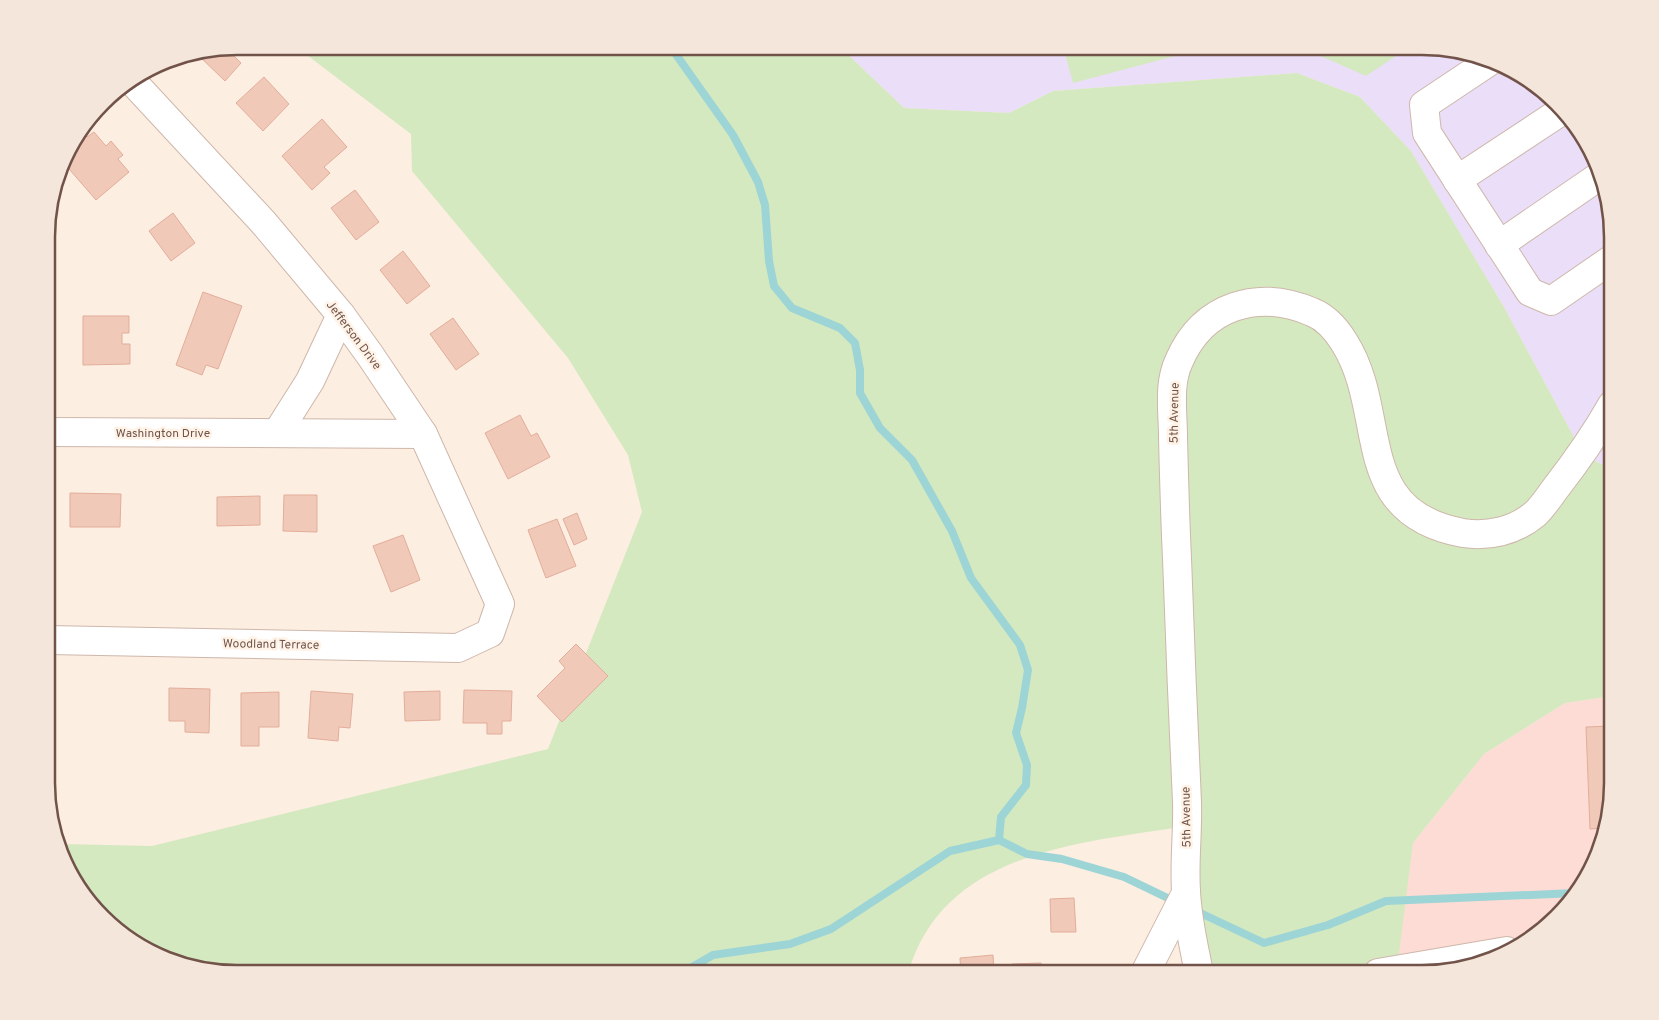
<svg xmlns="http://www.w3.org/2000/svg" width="1659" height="1020" viewBox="0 0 1659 1020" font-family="Overpass,sans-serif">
<rect width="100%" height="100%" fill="#fceee1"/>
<path fill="#fcdcd5" d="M1612 696V795L1587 879 1557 918 1518 948 1396 969 1413 843 1484 754 1565 703Z"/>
<path fill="#ebdef8" d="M839 46H1422L1472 53 1518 72 1557 102 1587 141 1612 224V470L1583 454 1504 307 1411 151 1360 97 1297 73 1053 91 1009 113 904 108Z"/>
<g fill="#d5e9c0">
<path d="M295 46H839L904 108 1009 113 1053 91 1297 73 1360 97 1411 151 1504 307 1583 454 1612 470V696L1565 703 1484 754 1413 843 1397 969 1434 973H1199L1187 826C1082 843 943 850 908 974H237L187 967 141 948 78 889 62 844 152 846 548 749 642 512 628 455 568 358 412 171 411 134Z"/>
<path d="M1063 46H1213L1073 83Z"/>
<path d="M1298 46H1411L1366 76Z"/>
<path d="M48 755 55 756 57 831 48 808Z"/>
</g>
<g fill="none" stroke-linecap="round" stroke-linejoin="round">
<g stroke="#9dd4d6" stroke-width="8">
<path d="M670 46 733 135 758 182 765 205 769 261 774 286 792 308 840 328 855 343 860 370V393L880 428 912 460 952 531 971 578 1020 645 1028 670 1022 708 1016 733 1027 765 1026 785 1001 817 999 840"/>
<path d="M1194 910 1264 943 1328 925 1386 901 1576 893"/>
<path d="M680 974 713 955 790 944 831 929 950 851 999 840 1027 854 1062 859 1124 877 1176 902"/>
</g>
</g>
<g fill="#f1c9b9" stroke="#e3ad9a">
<path d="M226 48 241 63 225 81 197 54Z"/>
<path d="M264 77 289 104 263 131 236 103Z"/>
<path d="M322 119 347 147 324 167 330 173 312 190 282 156Z"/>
<path d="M82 131 87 137 94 132 106 146 111 141 123 155 118 159 129 172 96 200 63 162 69 155 66 152Z"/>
<path d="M355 190 379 222 356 240 331 208Z"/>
<path d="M173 213 195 243 171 261 149 231Z"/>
<path d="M403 251 430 286 407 304 380 270Z"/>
<path d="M203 292 242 306 218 369 206 365 202 375 176 365Z"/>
<path d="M83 316H129V333H122V344H130V364L83 365Z"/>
<path d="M453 318 479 354 456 370 430 334Z"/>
<path d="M520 415 531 436 537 433 550 457 508 479 485 433Z"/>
<path d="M70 493 121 494 120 527H70Z"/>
<path d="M284 495H317V532L283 531Z"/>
<path d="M260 496V525L217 526V497Z"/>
<path d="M577 513 587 539 574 545 563 519Z"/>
<path d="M557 519 576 566 546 578 528 530Z"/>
<path d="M403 535 420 580 391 592 373 546Z"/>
<path d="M576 644 608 676 562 722 537 696 565 668 559 661Z"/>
<path d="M169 688 210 689 209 733 185 732V721H169Z"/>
<path d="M464 690 512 691 511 721H502V734H487V723H463Z"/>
<path d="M311 691 353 694 350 728 339 727 338 741 308 738Z"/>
<path d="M440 691V720L405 721 404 692Z"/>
<path d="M279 692V727H259V746H241V693Z"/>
<path d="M1612 726V795L1602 828 1590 829 1586 727Z"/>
<path d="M1074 898 1076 932H1051L1050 899Z"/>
<path d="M993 955 994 973 961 974 960 958Z"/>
<path d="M1041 963V973H1012V964Z"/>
</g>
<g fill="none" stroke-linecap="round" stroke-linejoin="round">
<defs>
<g id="minor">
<path d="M1490 61 1424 105 1427 133 1530 292 1551 301 1612 259"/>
<path d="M1457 180 1563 110"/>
<path d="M1499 245 1598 177"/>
<path d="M48 432 423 434"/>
<path d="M277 433 310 381 341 315"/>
<path d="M48 640 458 648 490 633 500 604 423 434 370 355 341 315 263 222 132 81"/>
<path d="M1145 973 1186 893"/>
<path d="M1199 973C1194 947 1187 918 1186 891 1184 862 1188 832 1187 802 1183 721 1180 639 1177 558 1175 518 1174 477 1173 437 1173 412 1168 384 1179 361 1203 305 1258 289 1312 312 1327 318 1336 329 1344 342 1390 414 1349 512 1463 533 1488 537 1515 531 1535 514 1542 508 1549 497 1555 489 1576 462 1595 435 1612 405"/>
<path d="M1378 973 1507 951"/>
</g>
</defs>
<use href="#minor" stroke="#ceb7ab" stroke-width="30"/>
<use href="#minor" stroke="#fff" stroke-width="28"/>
</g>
<g text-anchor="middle" stroke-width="5" stroke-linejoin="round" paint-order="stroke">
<g font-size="12" fill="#725349" stroke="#fff3e7">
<text transform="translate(354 335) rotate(53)" y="4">Jefferson Drive</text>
<text transform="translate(1174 413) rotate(-89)" y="4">5th Avenue</text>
<text x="163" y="437">Washington Drive</text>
<text transform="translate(271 644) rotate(1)" y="4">Woodland Terrace</text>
<text transform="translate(1186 817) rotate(-91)" y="4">5th Avenue</text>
</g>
</g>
<path d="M0 0H1659V1020H0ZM237 55H1422A182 182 0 0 1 1604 237V783A182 182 0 0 1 1422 965H237A182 182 0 0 1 55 783V237A182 182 0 0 1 237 55Z" fill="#f4e6da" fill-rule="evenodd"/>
<path fill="none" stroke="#725349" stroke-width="2.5" d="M237 55H1422A182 182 0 0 1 1604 237V783A182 182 0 0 1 1422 965H237A182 182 0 0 1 55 783V237A182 182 0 0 1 237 55Z"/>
</svg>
